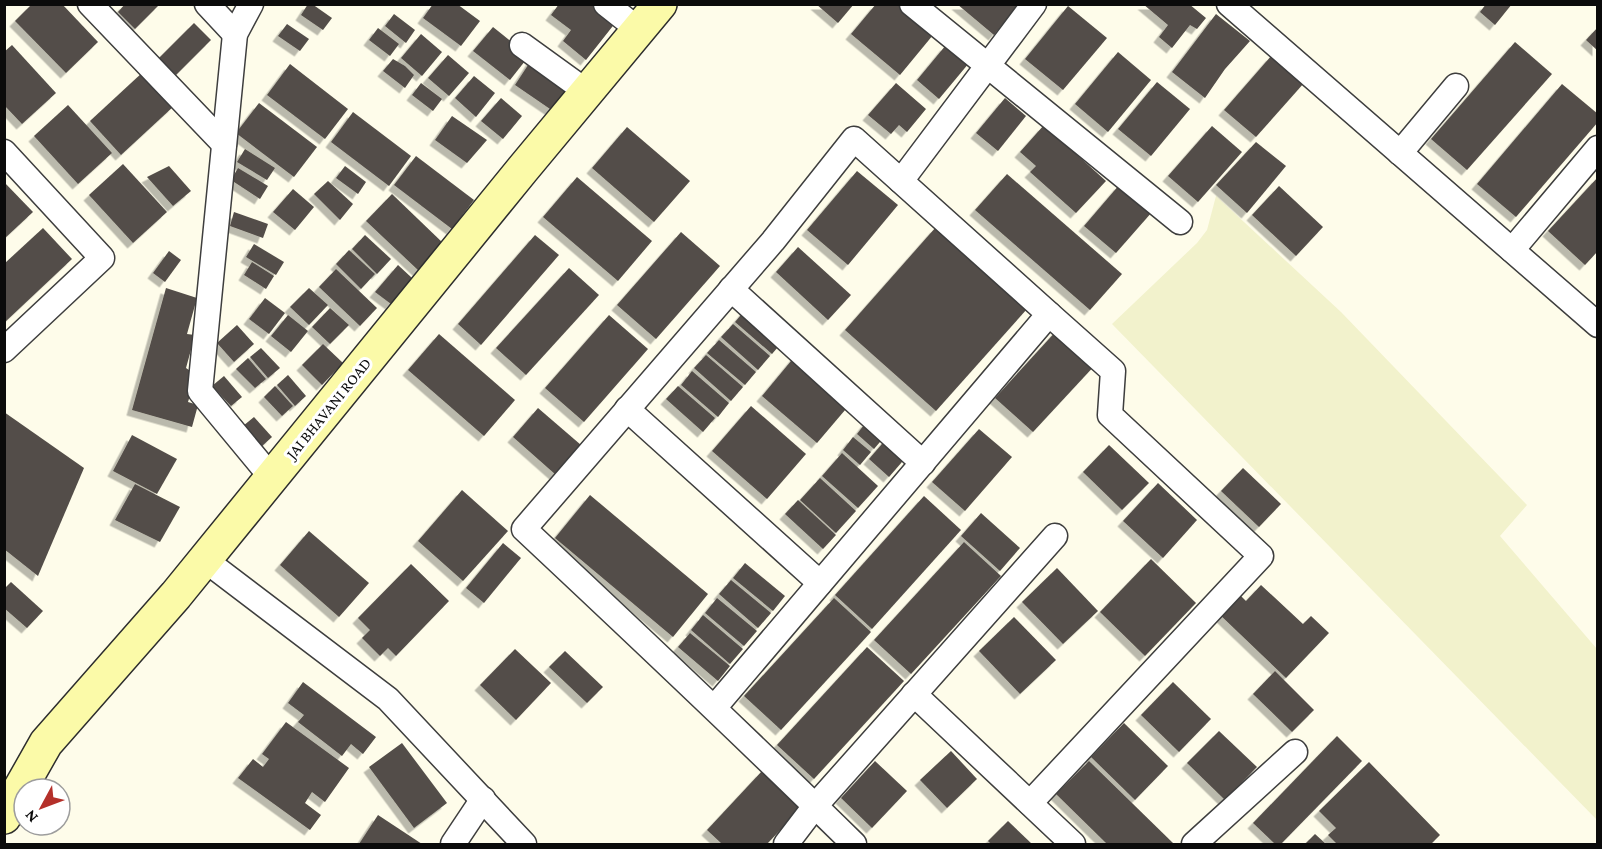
<svg xmlns="http://www.w3.org/2000/svg" width="1602" height="849" viewBox="0 0 1602 849" font-family="'Crimson Pro',serif">
<defs>
<filter id="shadow"><feDropShadow dx="-5.5" dy="5.5" stdDeviation="0" flood-color="#0004"/></filter>
</defs>
<rect width="100%" height="100%" fill="#fefcea"/>
<path fill="#f2f2cc" d="M1216 196 1341 312 1527 505 1500 536 1597 649V820L1112 324 1197 243 1207 230Z"/>
<g fill="#534d48" filter="url(#shadow)">
<path d="M32 4H62L98 42 66 73 15 21Z"/>
<path d="M125 4H160L135 29 118 12Z"/>
<path d="M308 4H312L332 18 323 30 301 15Z"/>
<path d="M433 4H457L480 21 461 46 423 18Z"/>
<path d="M559 4H594L616 22 586 60 563 41 571 30 551 15Z"/>
<path d="M816 4H854L838 23Z"/>
<path d="M876 4H897L933 35 900 75 851 34Z"/>
<path d="M957 4H1019L994 35Z"/>
<path d="M1143 4H1189L1206 18 1197 29 1190 25 1172 48 1159 37 1168 25Z"/>
<path d="M1486 4H1512L1495 25 1480 12Z"/>
<path d="M1068 6 1107 38 1063 90 1025 59Z"/>
<path d="M394 14 415 30 406 43 385 26Z"/>
<path d="M1216 14 1250 41 1225 69 1205 98 1172 72Z"/>
<path d="M194 23 211 40 176 75 159 58Z"/>
<path d="M287 24 309 39 300 51 278 36Z"/>
<path d="M493 27 529 56 510 80 473 51Z"/>
<path d="M1598 27V51L1586 40Z"/>
<path d="M378 28 399 44 390 56 369 40Z"/>
<path d="M421 34 442 52 422 76 401 58Z"/>
<path d="M1515 42 1552 74 1467 170 1431 139Z"/>
<path d="M12 45 56 93 22 124 4 105V52Z"/>
<path d="M946 45 969 63 939 99 917 80Z"/>
<path d="M1118 52 1151 80 1108 132 1075 104Z"/>
<path d="M448 55 469 73 449 96 428 78Z"/>
<path d="M1272 55 1304 83 1256 137 1224 110Z"/>
<path d="M393 59 405 66 414 75 405 88 383 71Z"/>
<path d="M532 59 571 86 553 111 515 85Z"/>
<path d="M290 64 348 109 325 139 267 95Z"/>
<path d="M143 72 174 106 121 155 90 121Z"/>
<path d="M474 76 495 93 476 117 455 98Z"/>
<path d="M1157 82 1190 109 1151 156 1118 129Z"/>
<path d="M421 83 442 99 433 111 412 95Z"/>
<path d="M896 83 926 109 907 132 899 125 891 134 868 115Z"/>
<path d="M1562 84 1598 114V122L1516 217 1477 184Z"/>
<path d="M501 98 522 116 503 139 481 121Z"/>
<path d="M1005 98 1026 116 998 151 976 133Z"/>
<path d="M259 103 317 147 294 177 236 133Z"/>
<path d="M68 105 112 153 78 184 34 136Z"/>
<path d="M353 112 411 156 389 186 331 142Z"/>
<path d="M452 116 487 140 467 163 435 140Z"/>
<path d="M1044 125 1106 181 1076 213 1030 172 1036 166 1020 152Z"/>
<path d="M1212 126 1242 152 1198 202 1168 176Z"/>
<path d="M627 127 690 181 654 222 592 168Z"/>
<path d="M1256 142 1286 166 1247 213 1216 185Z"/>
<path d="M245 149 275 168 267 180 237 162Z"/>
<path d="M416 156 474 200 452 229 394 185Z"/>
<path d="M123 164 167 212 133 243 89 195Z"/>
<path d="M169 166 191 191 173 206 147 177Z"/>
<path d="M345 166 366 182 358 194 336 178Z"/>
<path d="M238 168 268 186 260 199 231 180Z"/>
<path d="M857 171 898 205 848 265 807 230Z"/>
<path d="M1007 174 1122 274 1090 310 975 210Z"/>
<path d="M577 177 652 241 618 281 543 217Z"/>
<path d="M1598 177V251L1585 265 1548 231Z"/>
<path d="M328 181 353 204 340 220 314 194Z"/>
<path d="M4 182 33 212 4 239Z"/>
<path d="M1120 184 1152 212 1116 253 1084 226Z"/>
<path d="M1279 186 1323 227 1296 256 1252 215Z"/>
<path d="M293 189 314 207 295 230 273 212Z"/>
<path d="M392 194 444 244 419 271 366 221Z"/>
<path d="M234 212 268 224 263 238 230 226Z"/>
<path d="M936 227 1027 309 936 411 845 330Z"/>
<path d="M43 228 72 259 4 323V264Z"/>
<path d="M681 232 720 266 656 339 617 305Z"/>
<path d="M365 235 391 259 377 274 352 249Z"/>
<path d="M535 235 559 255 481 345 458 324Z"/>
<path d="M254 244 284 262 276 275 246 257Z"/>
<path d="M798 247 851 295 828 320 776 272Z"/>
<path d="M349 250 375 274 361 289 336 264Z"/>
<path d="M169 251 181 260 165 282 153 273Z"/>
<path d="M252 262 274 276 266 289 244 275Z"/>
<path d="M398 265 412 278 391 304 375 292Z"/>
<path d="M569 268 599 295 526 375 496 348Z"/>
<path d="M336 269 377 308 360 326 319 287Z"/>
<path d="M166 288 197 298 187 334 195 335 186 368 196 375 188 402 198 405 192 427 132 410Z"/>
<path d="M309 288 328 305 309 325 290 307Z"/>
<path d="M265 298 285 313 269 334 249 319Z"/>
<path d="M330 308 349 325 330 344 312 327Z"/>
<path d="M746 309 783 341 772 354 735 322Z"/>
<path d="M288 315 308 331 291 352 271 336Z"/>
<path d="M609 315 648 349 584 422 545 388Z"/>
<path d="M733 324 770 356 758 370 721 337Z"/>
<path d="M237 325 254 344 234 362 217 343Z"/>
<path d="M1059 328 1097 363 1033 432 995 398Z"/>
<path d="M439 334 515 400 484 436 408 370Z"/>
<path d="M719 340 756 372 745 385 707 353Z"/>
<path d="M323 344 343 363 322 385 302 365Z"/>
<path d="M261 348 280 368 268 378 250 357Z"/>
<path d="M706 355 743 387 731 401 694 368Z"/>
<path d="M796 355 851 403 817 443 762 396Z"/>
<path d="M248 358 266 379 255 388 236 369Z"/>
<path d="M692 371 729 403 718 417 681 385Z"/>
<path d="M288 375 306 396 295 406 277 385Z"/>
<path d="M224 376 242 397 231 406 212 386Z"/>
<path d="M275 386 293 406 282 416 264 397Z"/>
<path d="M678 386 715 418 703 432 666 399Z"/>
<path d="M751 406 806 454 767 499 712 451Z"/>
<path d="M538 408 581 445 556 475 513 437Z"/>
<path d="M4 412 84 468 38 576 4 549Z"/>
<path d="M254 417 272 437 261 447 243 426Z"/>
<path d="M867 421 885 436 874 449 857 434Z"/>
<path d="M979 429 1012 457 965 511 932 482Z"/>
<path d="M132 435 177 459 157 494 113 471Z"/>
<path d="M853 437 871 452 860 465 843 450Z"/>
<path d="M888 437 908 455 889 477 869 459Z"/>
<path d="M1109 445 1149 483 1122 510 1083 472Z"/>
<path d="M842 453 878 486 858 508 822 476Z"/>
<path d="M1243 468 1281 504 1259 527 1221 491Z"/>
<path d="M820 478 856 511 836 533 800 500Z"/>
<path d="M1158 483 1197 520 1163 558 1123 521Z"/>
<path d="M135 484 180 507 160 542 115 520Z"/>
<path d="M462 490 508 531 463 581 418 541Z"/>
<path d="M590 495 708 594 673 637 555 538Z"/>
<path d="M924 496 961 530 872 629 835 595Z"/>
<path d="M798 500 836 535 823 549 785 514Z"/>
<path d="M981 513 1020 548 1000 571 961 536Z"/>
<path d="M309 531 369 583 339 617 280 565Z"/>
<path d="M964 542 1001 576 911 674 874 640Z"/>
<path d="M503 543 521 558 484 603 466 588Z"/>
<path d="M1151 559 1196 603 1145 656 1100 612Z"/>
<path d="M745 563 785 596 773 611 733 578Z"/>
<path d="M411 564 449 601 396 656 388 648 380 656 362 638 370 630 358 618Z"/>
<path d="M1057 568 1098 611 1063 644 1022 602Z"/>
<path d="M731 580 771 613 758 628 719 594Z"/>
<path d="M11 582 43 611 27 628 4 608V589Z"/>
<path d="M1261 585 1303 624 1311 616 1329 633 1286 678 1217 612 1236 591 1246 601Z"/>
<path d="M717 598 757 631 744 646 705 613Z"/>
<path d="M834 598 871 632 781 730 744 696Z"/>
<path d="M703 615 743 649 730 664 691 630Z"/>
<path d="M1014 617 1056 660 1020 694 979 651Z"/>
<path d="M690 633 730 666 718 681 678 647Z"/>
<path d="M867 647 904 681 814 779 777 745Z"/>
<path d="M515 649 551 683 516 720 480 685Z"/>
<path d="M565 651 603 687 587 703 549 667Z"/>
<path d="M1275 671 1314 710 1292 732 1253 694Z"/>
<path d="M303 682 376 737 363 754 351 744 342 756 298 722 304 715 288 703Z"/>
<path d="M1173 682 1211 719 1179 752 1141 715Z"/>
<path d="M286 722 349 768 325 802 312 792 305 803 321 815 310 830 238 778 253 759 263 767 269 759 262 754Z"/>
<path d="M1124 723 1168 766 1135 800 1091 757Z"/>
<path d="M1219 731 1257 767 1225 800 1187 763Z"/>
<path d="M1337 736 1362 761 1281 844H1275L1253 823Z"/>
<path d="M402 743 447 803 414 828 369 767Z"/>
<path d="M951 751 977 779 947 808 920 780Z"/>
<path d="M875 761 907 791 872 828 841 798Z"/>
<path d="M1089 761 1174 844H1107L1056 794Z"/>
<path d="M1369 762 1440 835 1431 844H1337L1328 835 1336 828 1319 811Z"/>
<path d="M762 771 801 808 767 844H722L707 830Z"/>
<path d="M378 815 422 844H359Z"/>
<path d="M1008 821 1032 844H991L988 841Z"/>
<path d="M1315 834 1326 844H1305Z"/>
</g>
<g fill="none" stroke-linecap="round" stroke-linejoin="round">
<defs>
<g id="street">
<path d="M90 4 224 144"/>
<path d="M207 4 235 34"/>
<path d="M251 4 235 34 200 391 272 478"/>
<path d="M606 4 639 30"/>
<path d="M912 4 1180 222"/>
<path d="M1229 4 1598 325"/>
<path d="M522 45 587 92"/>
<path d="M4 152 102 258 4 350"/>
<path d="M1400 153 1456 86"/>
<path d="M901 181 1034 4"/>
<path d="M1512 250 1598 148"/>
<path d="M731 289 923 463"/>
<path d="M627 409 820 583"/>
<path d="M205 560 388 699 524 844"/>
<path d="M914 694 1073 844"/>
<path d="M714 708 1049 314 854 139 773 241 524 529C635 633 745 737 854 844"/>
<path d="M1030 803 1261 556 1110 415 1113 371 1049 314"/>
<path d="M453 844 483 799"/>
<path d="M786 844 815 806 1055 536"/>
<path d="M1194 844 1295 752"/>
</g>
<path id="secondary" d="M4 817 46 743 176 595 522 170 660 4"/>
</defs>
<use href="#street" stroke="#3e3e3e" stroke-width="27"/>
<use href="#secondary" stroke="#2d2d2d" stroke-width="36"/>
<use href="#street" stroke="#fff" stroke-width="24"/>
<use href="#secondary" stroke="#fbfaa8" stroke-width="33"/>
</g>
<g text-anchor="middle" stroke-width="6" stroke-linejoin="round" paint-order="stroke">
<g font-size="16" fill="#0b0b0b" stroke="#fff">
<text transform="translate(328 408) rotate(-51)" y="6">JAI BHAVANI ROAD</text>
</g>
</g>
<rect width="1602" height="849" fill="none" stroke="#0b0b0b" stroke-width="12"/>
<g transform="translate(42 807) rotate(229)"><circle r="28" fill="#ffffff" stroke="#9d9d9d" stroke-width="1.5"/>
<path d="M0-4.5L10 22L0 15L-10 22Z" fill="#b4302a"/>
<text y="-9" font-size="16" font-weight="bold" text-anchor="middle" fill="#0b0b0b">N</text>
</g>
</svg>
